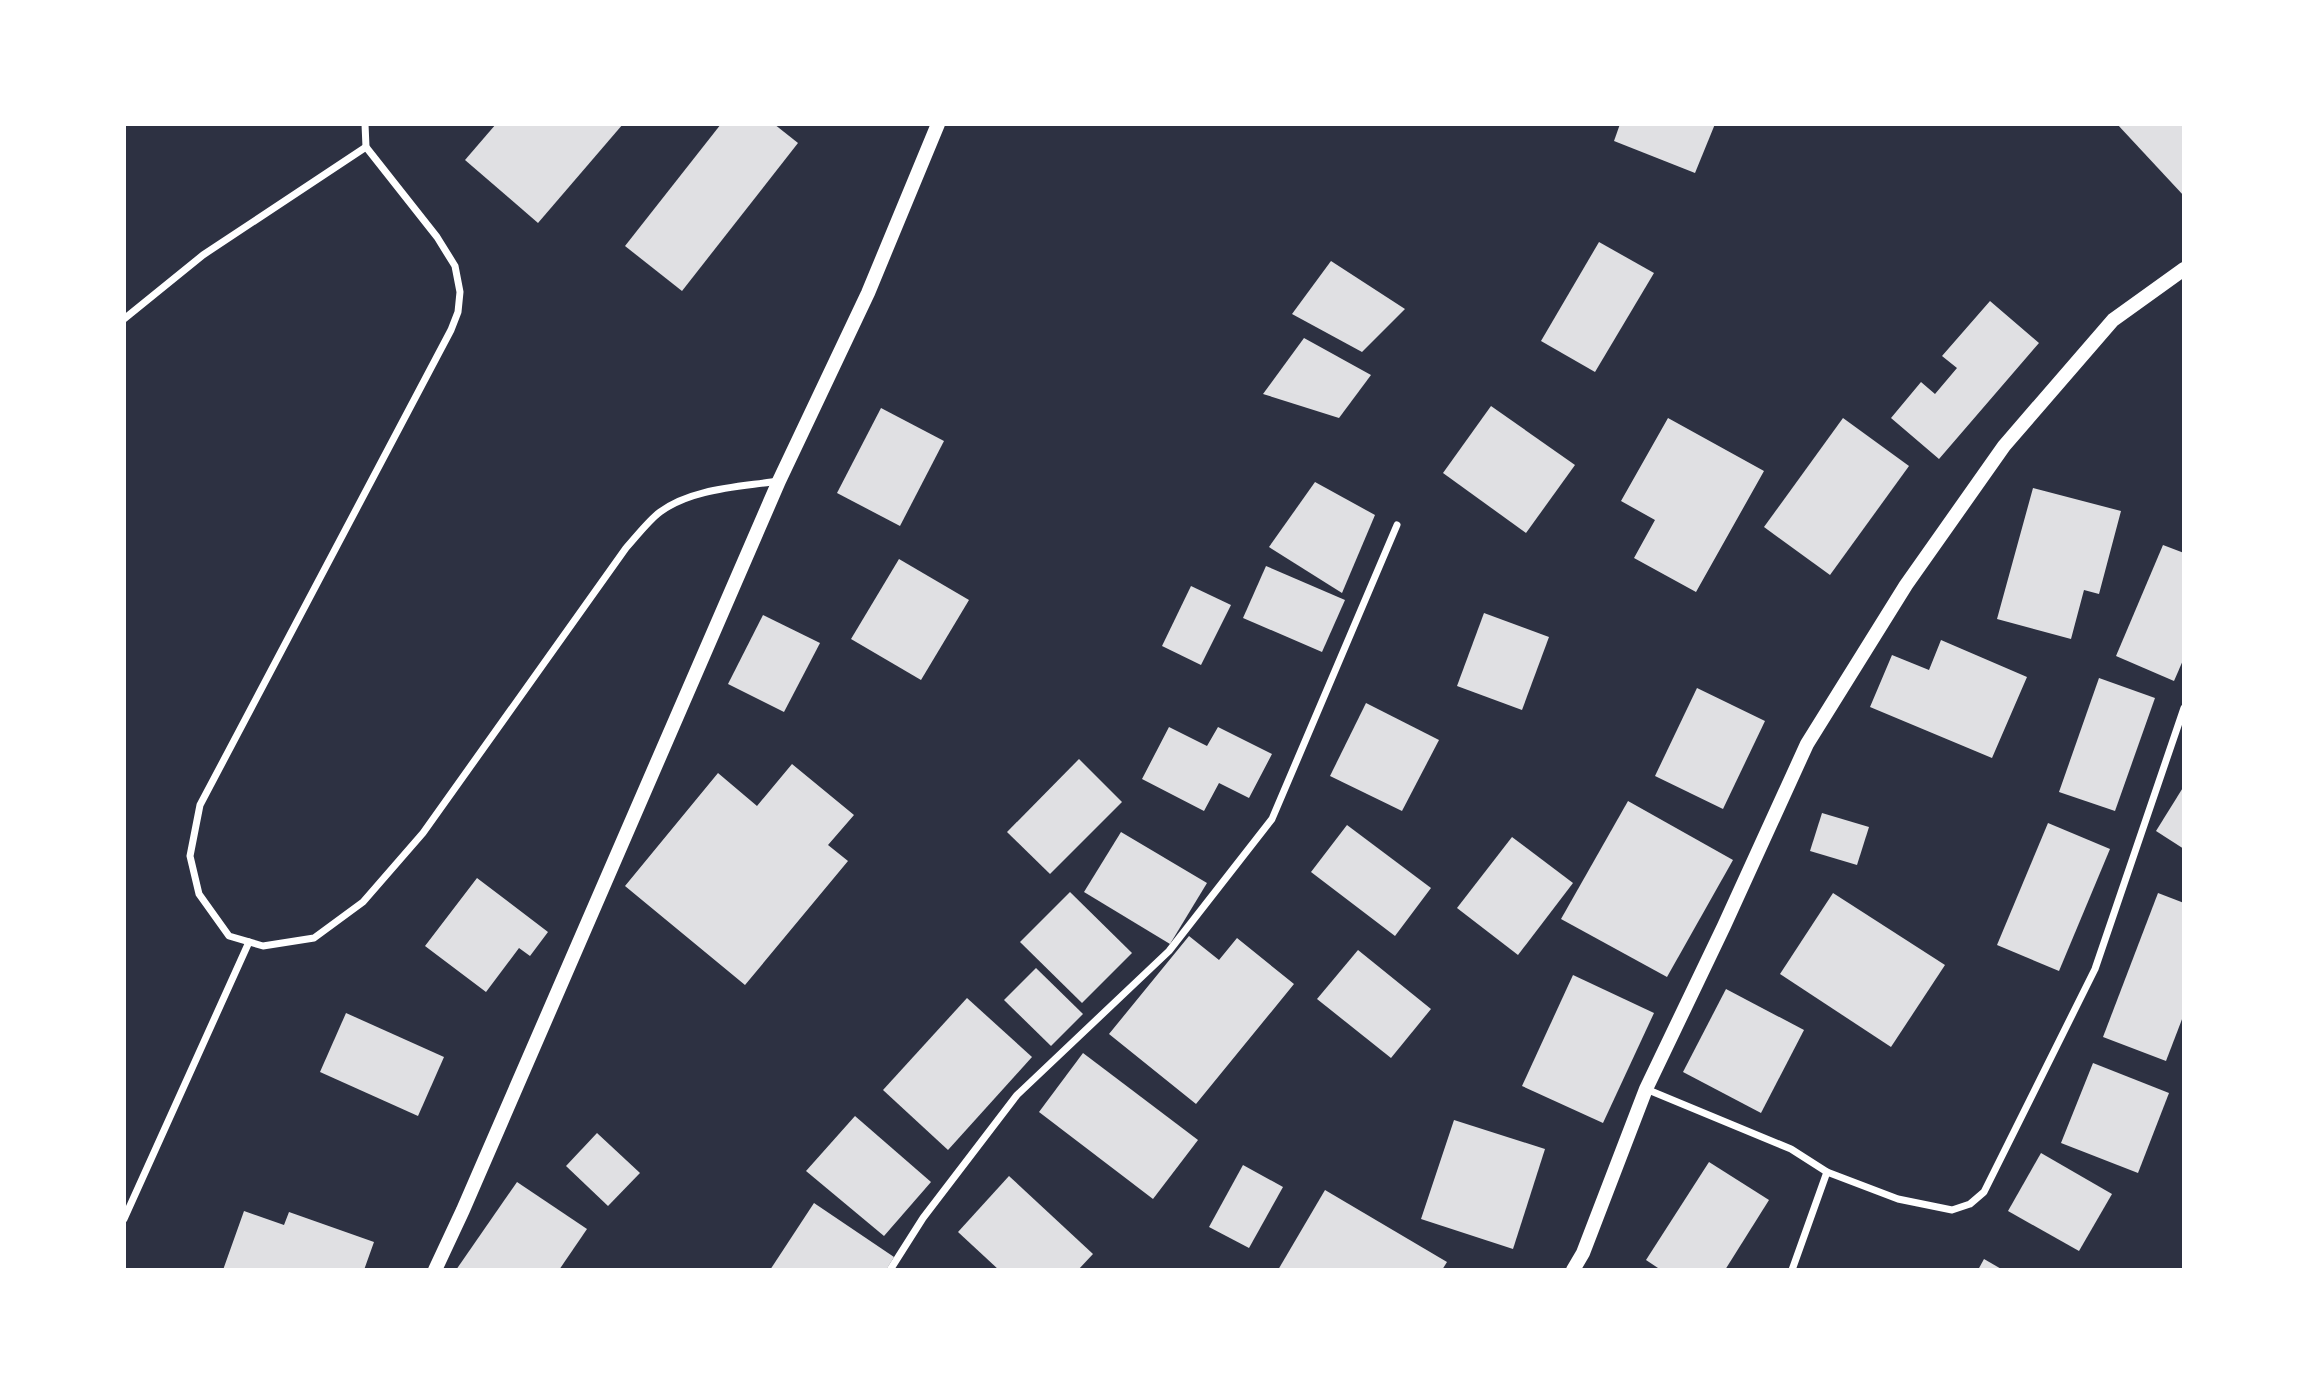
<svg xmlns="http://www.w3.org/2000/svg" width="2308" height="1394" viewBox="0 0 2308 1394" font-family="Commissioner,sans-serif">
<rect width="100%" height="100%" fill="#2d3142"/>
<g fill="#e0e0e3">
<path d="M496 124H623L538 223 465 160Z"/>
<path d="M721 124H774L798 143 682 291 625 246Z"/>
<path d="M1620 124H1715L1695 173 1614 141Z"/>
<path d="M2117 124H2184V196Z"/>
<path d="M1599 242 1654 273 1595 372 1541 341Z"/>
<path d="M1331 261 1405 309 1362 352 1292 314Z"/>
<path d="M1990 301 2039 343 1939 459 1891 418 1921 382 1935 394 1957 368 1942 356Z"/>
<path d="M1304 338 1371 375 1339 418 1263 394Z"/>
<path d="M1491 406 1575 465 1526 533 1443 473Z"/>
<path d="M881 408 944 441 900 526 837 493Z"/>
<path d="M1668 418 1764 471 1696 592 1634 558 1655 520 1621 501Z"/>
<path d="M1843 418 1909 466 1830 575 1764 527Z"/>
<path d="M1315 482 1375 515 1342 593 1269 547Z"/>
<path d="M2033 488 2121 511 2099 594 2084 590 2071 639 1997 619Z"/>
<path d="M2163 545 2184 553V658L2174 681 2116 656Z"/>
<path d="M899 559 969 600 921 680 851 639Z"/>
<path d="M1266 566 1345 600 1322 652 1243 618Z"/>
<path d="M1191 586 1231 605 1201 665 1162 646Z"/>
<path d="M1484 613 1549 637 1522 710 1457 686Z"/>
<path d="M763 615 820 643 784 712 728 684Z"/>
<path d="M1941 640 2027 677 1992 758 1870 707 1892 655 1929 670Z"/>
<path d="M2099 678 2155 698 2115 811 2059 792Z"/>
<path d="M1697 688 1765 721 1723 809 1655 776Z"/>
<path d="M1366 703 1439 740 1402 811 1330 776Z"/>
<path d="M1169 727 1207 746 1218 727 1272 754 1249 798 1219 783 1204 811 1142 779Z"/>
<path d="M1079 759 1122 802 1050 874 1007 832Z"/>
<path d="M792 764 854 815 828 845 848 861 745 985 625 886 718 773 757 806Z"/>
<path d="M2184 786V849L2156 831Z"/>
<path d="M1628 801 1733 860 1667 977 1561 919Z"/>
<path d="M1822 813 1869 827 1857 865 1810 851Z"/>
<path d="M2048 823 2110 849 2059 971 1997 945Z"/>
<path d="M1347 825 1431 888 1395 936 1311 872Z"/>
<path d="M1121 832 1207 883 1170 944 1084 892Z"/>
<path d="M1512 837 1573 883 1518 955 1457 908Z"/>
<path d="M477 878 548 932 530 956 519 948 486 992 425 946Z"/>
<path d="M1070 892 1132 953 1082 1003 1020 942Z"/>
<path d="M1833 893 1945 965 1891 1047 1780 974Z"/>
<path d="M2158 893 2184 903V1014L2166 1061 2103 1037Z"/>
<path d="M1189 936 1219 960 1237 938 1294 984 1196 1104 1109 1034Z"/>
<path d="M1358 950 1431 1009 1391 1058 1317 999Z"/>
<path d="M1036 968 1083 1014 1051 1046 1004 1000Z"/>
<path d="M1573 975 1654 1013 1603 1123 1522 1086Z"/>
<path d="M1726 989 1804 1030 1761 1113 1683 1072Z"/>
<path d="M967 998 1032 1057 948 1150 883 1090Z"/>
<path d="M346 1013 444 1057 418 1116 320 1072Z"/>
<path d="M1083 1053 1198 1140 1153 1199 1039 1112Z"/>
<path d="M2093 1063 2169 1093 2138 1173 2061 1143Z"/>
<path d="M855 1116 931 1182 884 1236 806 1171Z"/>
<path d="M1454 1120 1545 1149 1513 1249 1421 1219Z"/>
<path d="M597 1133 640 1173 608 1206 566 1166Z"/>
<path d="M2041 1153 2112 1194 2079 1251 2008 1211Z"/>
<path d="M1709 1162 1769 1200 1725 1270H1661L1646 1260Z"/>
<path d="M1243 1165 1283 1187 1249 1248 1209 1227Z"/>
<path d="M1009 1176 1093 1254 1078 1270H999L958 1232Z"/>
<path d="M517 1182 587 1229 559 1270H456Z"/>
<path d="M1325 1190 1447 1262 1442 1270H1278Z"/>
<path d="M814 1203 894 1257 886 1270H770Z"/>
<path d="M244 1211 284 1225 289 1212 374 1242 364 1270H223Z"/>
<path d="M1984 1259 2003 1270H1978Z"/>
</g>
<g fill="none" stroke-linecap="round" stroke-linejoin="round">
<g stroke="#fff" stroke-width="7">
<path d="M365 124 366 147 437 237 455 266 460 292 458 312 451 330 200 805 190 856 199 894 229 936 263 946 314 938 363 902 423 833 626 548C637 536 648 521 660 512 692 488 741 487 778 481"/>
<path d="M124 319 203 255 366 147"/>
<path d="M1646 1089 1791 1149 1827 1172 1792 1270"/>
<path d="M1827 1172 1898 1199 1952 1210 1970 1204 1984 1192 2095 969 2184 708"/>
<path d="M124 1219 249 942"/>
<path d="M890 1270 923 1218 1017 1095 1169 951 1272 819 1397 525"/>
</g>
<g stroke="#fff" stroke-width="14">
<path d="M435 1270 463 1210 779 481 868 293 938 124"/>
<path d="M1573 1270 1583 1253 1646 1089 1724 926 1807 744 1906 585 2004 446 2113 320 2184 269"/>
</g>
</g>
<rect width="2308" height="1394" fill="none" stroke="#ffffff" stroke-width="252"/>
</svg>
